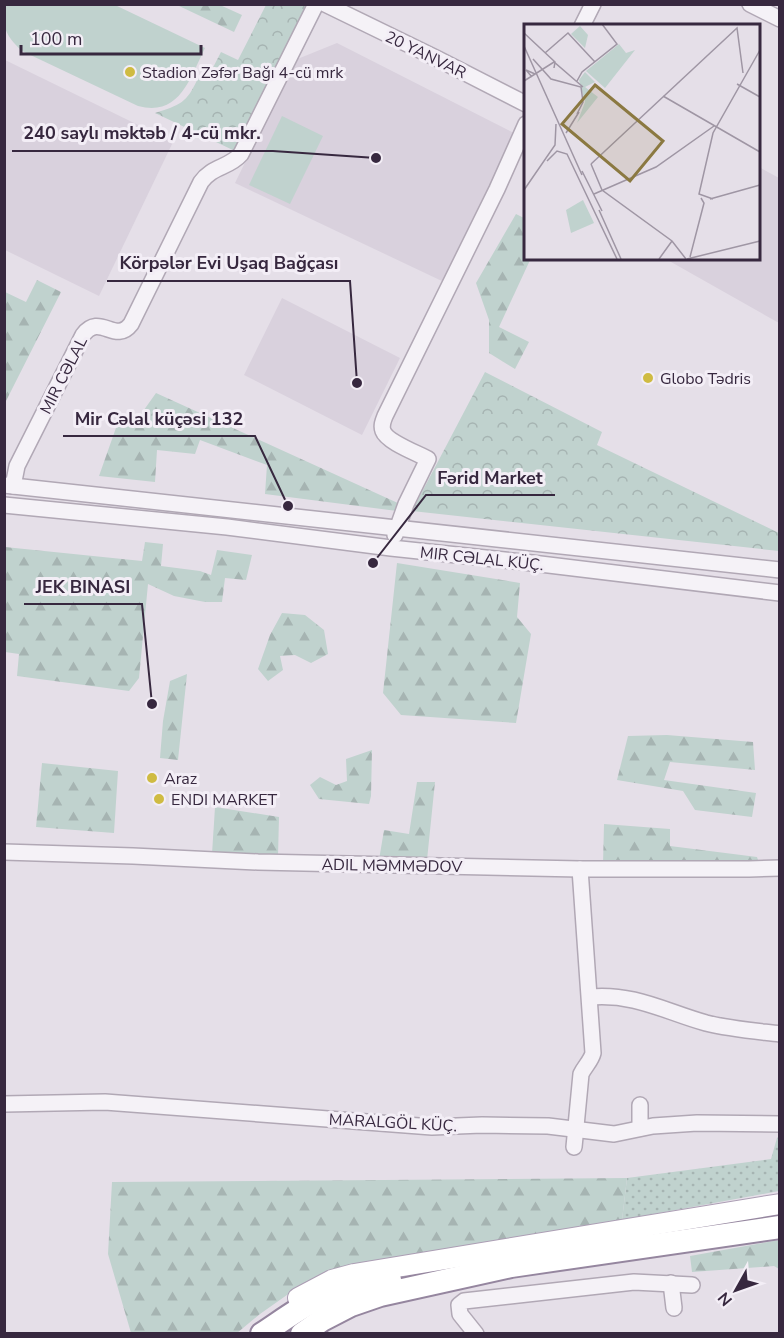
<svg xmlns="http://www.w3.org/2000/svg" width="784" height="1338" viewBox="0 0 784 1338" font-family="'Nunito Sans',sans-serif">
<defs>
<pattern id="grass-dots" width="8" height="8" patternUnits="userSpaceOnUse" patternTransform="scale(1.5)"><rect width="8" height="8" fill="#c0d2ce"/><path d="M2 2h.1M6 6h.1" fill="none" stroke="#a6b4b2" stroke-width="1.8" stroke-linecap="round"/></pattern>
<pattern id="forest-firs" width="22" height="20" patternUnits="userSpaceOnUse" patternTransform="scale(1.5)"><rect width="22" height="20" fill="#c0d2ce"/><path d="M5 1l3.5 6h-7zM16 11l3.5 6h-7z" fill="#a6b4b2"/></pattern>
<pattern id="park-crowns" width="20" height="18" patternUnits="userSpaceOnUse" patternTransform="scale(1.5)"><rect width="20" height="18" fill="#c0d2ce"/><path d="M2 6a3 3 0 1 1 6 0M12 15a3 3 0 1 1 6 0" fill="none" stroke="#a6b4b2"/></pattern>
</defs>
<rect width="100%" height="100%" fill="#e5dfe8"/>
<g fill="#d9d1dd">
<path d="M337 43 516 134 444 282 235 183 295 60Z"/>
<path d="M5 60 173 142 99 296 5 250Z"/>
<path d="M759 167 779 178V323L664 258H758Z"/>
<path d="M282 298 400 358 362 435 244 375Z"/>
</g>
<path fill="url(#grass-dots)" d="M779 1137V1191L622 1220 627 1178 771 1159 777 1138Z"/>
<g fill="url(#forest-firs)">
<path d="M177 5H220L242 15 234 32Z"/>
<path d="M516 214 526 219V258H531L499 327 529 342 515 369 489 353V320L476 283Z"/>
<path d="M37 280 61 292 6 401 4 400 5 292 26 302Z"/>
<path d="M156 393 400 504 397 511 265 494 267 465 200 440 195 454 157 450 155 482 99 476 117 425 134 424Z"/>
<path d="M145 542 163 544 161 566 200 571 211 575 217 550 252 555 246 580 225 578 222 602H205L174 596 148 584 139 678 129 691 17 676 19 654 5 652V547L142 561Z"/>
<path d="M397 563 520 583 517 617 531 634 516 723 401 715 383 693Z"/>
<path d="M282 613 305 615 324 630 328 654 311 663 295 655 280 656 283 670 268 681 258 669 270 635Z"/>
<path d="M187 674 178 760 160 758 163 721 170 681Z"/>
<path d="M667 735 753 742 755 770 670 762 664 780 756 793 752 817 695 810 683 791 617 780 628 736Z"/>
<path d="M372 750 371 796 369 804 319 799 310 785 320 777 336 785 347 781 346 759Z"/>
<path d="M42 763 118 771 114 833 36 827Z"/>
<path d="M417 782H435L427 860H379L384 830 409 834Z"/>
<path d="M215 807 279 817 278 856 212 854Z"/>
<path d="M604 824 670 829V846L757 857 759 863 603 864Z"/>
<path d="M627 1178 622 1220 294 1290 260 1314 237 1333H131L108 1254 112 1182Z"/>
<path d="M779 1240V1269L774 1266 692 1272 690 1256Z"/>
</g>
<g fill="url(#park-crowns)">
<path d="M266 5H310L237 152 155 113C180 105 187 103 198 78L206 81 221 52 238 60Z"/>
<path d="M485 372 602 432 597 445 779 533V551L412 511Z"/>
</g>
<g fill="#c0d2ce">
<path d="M6 4 115 5 205 48C190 78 180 117 138 106L22 51C6 36 1 27 6 4Z"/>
<path d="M282 116 323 136 290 204 249 185Z"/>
</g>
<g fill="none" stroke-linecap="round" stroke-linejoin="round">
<defs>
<g id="minor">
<path d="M325 4 436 58 526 104"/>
<path d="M750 4 780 19"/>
<path d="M582 26 593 4"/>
<path d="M4 485 780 570"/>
<path d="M13 486 17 466 83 335C100 312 115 345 131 324L201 182C212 166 229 168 241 154L316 4"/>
<path d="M4 505 227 527 391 548 532 563 780 593"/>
<path d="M395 535 406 504 428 459C417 453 387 442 383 431 381 426 383 421 385 416L497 189 526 124"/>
<path d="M4 852 133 856 258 862 580 869H749L780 868"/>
<path d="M590 997C635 993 666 1012 706 1023 730 1029 755 1031 780 1034"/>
<path d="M4 1104 105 1102 432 1127 482 1125 548 1126 614 1134 653 1126 697 1123 780 1124"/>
<path d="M640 1105V1128"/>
<path d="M574 1147 581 1074C585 1066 591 1061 593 1053L580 869"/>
<path d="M671 1283 674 1308"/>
<path d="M476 1334 460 1314 459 1305 464 1301 634 1282 692 1285"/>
</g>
<path id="major" d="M298 1298 332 1280 354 1274 780 1204"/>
<g id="highway">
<path d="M262 1334C279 1323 296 1310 314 1301 338 1290 365 1283 390 1280"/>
<path d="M302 1334 322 1320 351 1305 380 1295 511 1266 780 1227"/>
</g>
</defs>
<use href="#minor" stroke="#b1a8b5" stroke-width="18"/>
<use href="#major" stroke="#ac9eb4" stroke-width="22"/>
<use href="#highway" stroke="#95869f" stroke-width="26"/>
<use href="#minor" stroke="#f5f2f7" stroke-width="15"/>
<use href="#major" stroke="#fff" stroke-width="20"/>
<use href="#highway" stroke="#fff" stroke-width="22"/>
</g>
<g fill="#cfbb42" stroke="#f3eef6" stroke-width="2">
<circle cx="130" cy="72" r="6"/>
<circle cx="648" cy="378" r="6"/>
<circle cx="152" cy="778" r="6"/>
<circle cx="159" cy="799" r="6"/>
</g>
<g text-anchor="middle" stroke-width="6" stroke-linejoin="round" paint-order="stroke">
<g font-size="16" fill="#37283f" stroke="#f3eef6">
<text transform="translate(426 54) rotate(26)" y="6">20 YANVAR</text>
<text transform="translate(63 375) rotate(-63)" y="6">MIR CƏLAL</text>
<text transform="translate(482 558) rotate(6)" y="6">MIR CƏLAL KÜÇ.</text>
<text transform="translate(392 865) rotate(1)" y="6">ADIL MƏMMƏDOV</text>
<text transform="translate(393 1122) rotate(3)" y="6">MARALGÖL KÜÇ.</text>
</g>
<g font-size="16" fill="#37283f" stroke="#f3eef6" text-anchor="start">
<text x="142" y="78">Stadion Zəfər Bağı 4-cü mrk</text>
<text x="660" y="384">Globo Tədris</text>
<text x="164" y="784">Araz</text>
<text x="171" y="805">ENDI MARKET</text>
</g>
</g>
<g transform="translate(524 24)">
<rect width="236" height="236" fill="#e5dfe8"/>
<path d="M95 20 102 29 111 26 81 64 62 47ZM61 48 71 58 61 63 74 73 53 99 61 78 55 56Z" fill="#c0d2ce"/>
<path d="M56 2 64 11 61 24 47 10ZM59 176 70 199 47 209 42 186Z" fill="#c0d2ce"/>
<path fill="none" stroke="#9f96a4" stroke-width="1.5" d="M0 9 31 38 30 44M0 22 58 151M21 29 44 9 71 38M9 35 27 55 57 63 59 78 53 90M8 53 2 46 11 50M0 57 30 38 59 63M53 57 58 48 93 20 78 0M213 60 236 73M139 72 236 128M42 109 55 88M23 137 33 127 43 130 93 235M67 140 213 4 219 49M67 140 78 166 148 217 162 235M58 147 78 187M0 166 31 121 32 100M70 170 132 143 190 102M186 175 236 161M189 175 175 170 189 109 236 26M75 186 97 235M166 233 180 179 177 174M135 235 148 217M163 235 236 217"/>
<path fill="#8b7941" fill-opacity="0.15" stroke="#8b7941" stroke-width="3" d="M71 61 139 117 106 157 38 100Z"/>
<rect width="236" height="236" fill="none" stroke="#37283f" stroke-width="3"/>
</g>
<path fill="none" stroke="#37283f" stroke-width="2" d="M376 158L273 151H12M357 383L350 281H107M288 506L255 436H63M373 563L426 495H555M152 704L142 604H24"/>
<g fill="#37283f" stroke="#f3eef6" stroke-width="2">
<circle cx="376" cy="158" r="6"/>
<circle cx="357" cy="383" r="6"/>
<circle cx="288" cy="506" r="6"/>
<circle cx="373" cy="563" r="6"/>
<circle cx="152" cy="704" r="6"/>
</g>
<g font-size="18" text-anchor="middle" font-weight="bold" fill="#37283f" stroke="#f3eef6" stroke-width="6" stroke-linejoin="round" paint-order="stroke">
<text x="142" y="139">240 saylı məktəb / 4-cü mkr.</text>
<text x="229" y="269">Körpələr Evi Uşaq Bağçası</text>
<text x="159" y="425">Mir Cəlal küçəsi 132</text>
<text x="490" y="484">Fərid Market</text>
<text x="83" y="593">JEK BINASI</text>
</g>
<rect width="784" height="1338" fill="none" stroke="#37283f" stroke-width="12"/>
<g transform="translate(736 1290) rotate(230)" stroke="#f3eef6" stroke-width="4.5" paint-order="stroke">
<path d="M0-4.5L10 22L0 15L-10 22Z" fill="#37283f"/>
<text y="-9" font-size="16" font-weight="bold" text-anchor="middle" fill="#37283f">N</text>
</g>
<path d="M21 45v9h180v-9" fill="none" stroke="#37283f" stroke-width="3"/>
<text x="30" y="45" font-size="18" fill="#37283f" stroke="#f3eef6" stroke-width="4.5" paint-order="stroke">100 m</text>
</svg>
